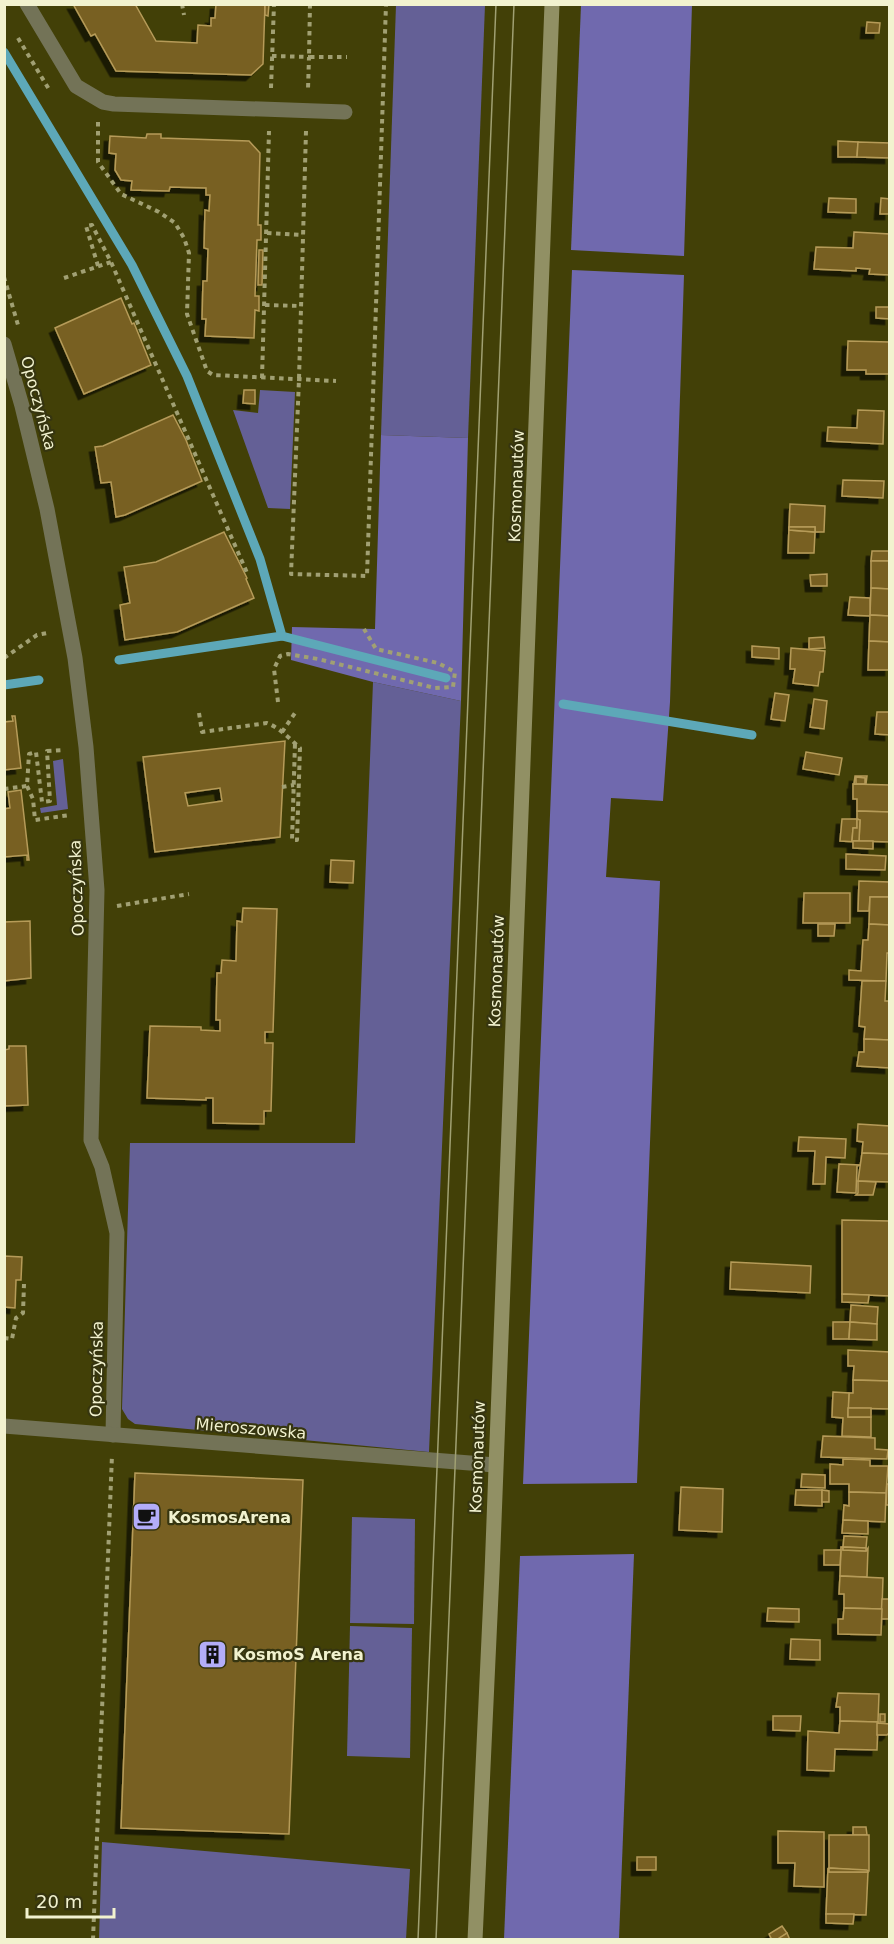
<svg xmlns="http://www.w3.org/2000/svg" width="894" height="1944" viewBox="0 0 894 1944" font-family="'DejaVu Sans',sans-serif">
<defs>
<filter id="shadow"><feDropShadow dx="-5.5" dy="5.5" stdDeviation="0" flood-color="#0009"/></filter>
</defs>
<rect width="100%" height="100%" fill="#424007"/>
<g fill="#646096">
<path d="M396 5H485L468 438 381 435Z"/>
<path d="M260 390 295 392 290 509 268 508 233 410 258 413Z"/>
<path d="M373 682 461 701 429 1452 135 1424 128 1419 122 1409 130 1143H355Z"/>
<path d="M63 759 68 809 41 813 40 808 57 805 53 761Z"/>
<path d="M352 1517 415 1519 414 1624 350 1623Z"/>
<path d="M350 1626 412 1628 410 1758 347 1756Z"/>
<path d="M102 1842 410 1869 406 1939H99Z"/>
</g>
<g fill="#7069ae">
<path d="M581 5H692L684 256 571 250Z"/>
<path d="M572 270 684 275 670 702 663 801 611 798 606 877 660 881 637 1483 523 1484Z"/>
<path d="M381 435 468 438 461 701 373 682 291 660 292 627 375 629Z"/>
<path d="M634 1554 619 1939H504L520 1556Z"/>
</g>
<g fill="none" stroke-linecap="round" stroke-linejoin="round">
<g stroke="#5da8b8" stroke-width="9">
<path d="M4 52 132 265 187 376 260 559 282 636 446 678"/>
<path d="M119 660 282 636"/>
<path d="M4 685 39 680"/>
<path d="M563 704 752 735"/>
</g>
</g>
<g fill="#786022" stroke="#b69b59" stroke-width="1.5" fill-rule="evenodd" filter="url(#shadow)">
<path d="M73 4H135L156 41 197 43 198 25 211 26V18H215L216 4H265L263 64 251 75 116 71 95 34 91 36Z"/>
<path d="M265 4H269L268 16 265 15Z"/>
<path d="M867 22 880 23 879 33H866Z"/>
<path d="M147 134H161V138L249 141 260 153 258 225H261V240H257L255 296H259V311L255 310 254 338 205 336 206 319H202L203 281H207L208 249 204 248 205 210 209 211 210 195H206V188L170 187 169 191 131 190 132 181 121 180 115 170 116 154 109 153 110 136 146 138Z"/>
<path d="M838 141 858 142 857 157H838Z"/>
<path d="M858 142 890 143V158L857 157Z"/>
<path d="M829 198 856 199V213L828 212Z"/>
<path d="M881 198 890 199V214H880Z"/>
<path d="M854 232 890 234V275L869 274 870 269 856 268V271L814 269 816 247 853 248Z"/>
<path d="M259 250H263L262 285H258Z"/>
<path d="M121 298 132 324 134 323 151 365 84 394 55 328Z"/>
<path d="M876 307H890V319L876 318Z"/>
<path d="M848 341 890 342V374H866V370H847Z"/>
<path d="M244 390H255V404L243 403Z"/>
<path d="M858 410 884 411 883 444 827 441 828 427 857 428Z"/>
<path d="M173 415 186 440 202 481 125 515 116 517 111 482 101 483 95 447 103 446Z"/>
<path d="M843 480 884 481 883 498 842 496Z"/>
<path d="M790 504 825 506 824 532H815V527H789Z"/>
<path d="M789 527V530L815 532 814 553H788Z"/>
<path d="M789 527H815V532L789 530Z"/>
<path d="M224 532 247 578 246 579 254 598 177 632 125 640 120 605 130 603 124 567 156 562Z"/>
<path d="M872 551H890V561H871Z"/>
<path d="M871 561H890V589L871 588Z"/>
<path d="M827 574V586H811L810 575Z"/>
<path d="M871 588 890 589V616L870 615Z"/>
<path d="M850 597 870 598V616L848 615Z"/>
<path d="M870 615 890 616V642L869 641Z"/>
<path d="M824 637 825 648 809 649V638Z"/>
<path d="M869 641 890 642V670H868Z"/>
<path d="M752 646 779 648V659L752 657Z"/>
<path d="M791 648 825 651 823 672H820L818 686 793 683 795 669H790Z"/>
<path d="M775 693 789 695 785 721 771 719Z"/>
<path d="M814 699 827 701 824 729 810 727Z"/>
<path d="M877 712H890V735L875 734Z"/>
<path d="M12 716H15L21 768 4 770V722L13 721Z"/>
<path d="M285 741 280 837 155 852 143 757ZM220 788 222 801 188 806 185 793Z"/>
<path d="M806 752 842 758 839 775 803 769Z"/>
<path d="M855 776H867L866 784 865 778 856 777 854 784Z"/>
<path d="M856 777 865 778V784H856Z"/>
<path d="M853 784 890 785V812L857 811V799H853Z"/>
<path d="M21 790 29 860H27V855L4 857V809L10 808 8 792Z"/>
<path d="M857 811 890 812V842L859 841 860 820 857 819Z"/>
<path d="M842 819H857V828H853L852 841 859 842 840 841Z"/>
<path d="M857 819 860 820 859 841H852L853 828H857Z"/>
<path d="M853 841H873V849L853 848Z"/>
<path d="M846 854 886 856 885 870 846 869Z"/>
<path d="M331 860 354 861 353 883 330 882Z"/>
<path d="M859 881 890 882 889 897H870L869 911H858Z"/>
<path d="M804 893H850V923H803Z"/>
<path d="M870 897H890V925L869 924Z"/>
<path d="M243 908 277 909 273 1032H265V1043H273L271 1111H264V1124L213 1123V1098H206V1100L147 1098 150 1026 201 1027V1030L220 1031V1020H216L217 973H221L222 960 236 961 237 921 242 922Z"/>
<path d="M30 921 31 978 4 981V922Z"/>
<path d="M818 924H835L834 936H818Z"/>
<path d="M869 924 890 925V953H887L886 981 849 980V970L861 971 863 940H868Z"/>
<path d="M862 981H886L885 1001H890V1040L864 1039 865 1027 859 1026Z"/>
<path d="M864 1039 890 1040V1068L857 1066 859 1052H864Z"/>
<path d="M9 1046H26L28 1105 4 1106V1050L9 1049Z"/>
<path d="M858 1124 890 1126V1154L862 1153 863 1142 857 1141Z"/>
<path d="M799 1137 846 1139 845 1158 826 1157 825 1184H813L815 1151H798Z"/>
<path d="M862 1153 890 1154V1182L858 1181Z"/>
<path d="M839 1164 860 1165 857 1166 856 1193 837 1192Z"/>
<path d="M858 1181 876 1182 873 1195H856L858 1193Z"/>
<path d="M842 1220 890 1221V1296L842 1294Z"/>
<path d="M4 1256 22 1257 21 1280H16L15 1308 4 1307Z"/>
<path d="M731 1262 811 1266 810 1293 730 1289Z"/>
<path d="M842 1294 869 1295 868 1303 842 1302Z"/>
<path d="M851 1305 878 1307 877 1324 850 1322Z"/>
<path d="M833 1322H850L849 1339H833Z"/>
<path d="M850 1322 877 1324V1340L849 1339Z"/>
<path d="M848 1350 890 1352V1381L853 1380 854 1366H848Z"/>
<path d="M853 1380 890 1381V1409L848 1408 849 1393H853Z"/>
<path d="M833 1392 849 1393 848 1417H871V1437L842 1436 843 1418 832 1417Z"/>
<rect x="848" y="1408" width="23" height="9"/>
<path d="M823 1436 875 1438V1449L888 1450 887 1459 821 1457Z"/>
<path d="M843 1459 870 1460V1466H888L886 1493 849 1492V1484H830V1464L843 1465Z"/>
<path d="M135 1473 303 1480 289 1834 121 1828Z"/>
<path d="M802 1474 825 1475V1488L801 1487Z"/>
<path d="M887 1484H890V1505H886Z"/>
<path d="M681 1487 723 1489 722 1532 679 1530Z"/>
<path d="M796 1490H822V1506L795 1505Z"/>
<path d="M822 1490 829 1491V1502H822Z"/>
<path d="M849 1492 886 1493 885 1522 843 1520 844 1505 849 1506Z"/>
<path d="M843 1520 868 1521V1534L842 1533Z"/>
<path d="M844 1536 867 1537 866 1548 843 1547Z"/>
<path d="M841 1547H843V1550L866 1551 868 1548 867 1577 840 1576Z"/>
<path d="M843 1547 866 1548V1551L843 1550Z"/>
<path d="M824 1550H841L840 1565H824Z"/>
<path d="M840 1576 883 1578 882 1609 844 1608V1594H839Z"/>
<path d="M882 1599H890V1619H881Z"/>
<path d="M768 1608 799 1609V1622L767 1621Z"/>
<path d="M844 1608 882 1609 881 1635 838 1634V1619H843Z"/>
<path d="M791 1639 820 1640V1660L790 1659Z"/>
<path d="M838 1693 879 1694 878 1722 840 1721V1707H836Z"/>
<rect x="880" y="1714" width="5" height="8"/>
<path d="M773 1716H801L800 1731 773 1730Z"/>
<path d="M840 1721 878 1722 877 1750 835 1749 834 1771 807 1770 808 1731 839 1733Z"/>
<path d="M877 1723 890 1724V1732L887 1735H877Z"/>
<path d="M853 1827H866L867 1835H853Z"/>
<path d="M778 1831 824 1832V1887L794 1886 795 1863H778Z"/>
<path d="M829 1835H869V1871L829 1868Z"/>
<rect x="637" y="1857" width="19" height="13"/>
<path d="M828 1868 829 1872H868L866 1915 826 1914Z"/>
<path d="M829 1868 867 1870 868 1872H829Z"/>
<path d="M826 1914H854L853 1924 826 1923Z"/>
<path d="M782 1926 787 1933 777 1940H772L769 1934Z"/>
<path d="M787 1933 790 1940H777L779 1938Z"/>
</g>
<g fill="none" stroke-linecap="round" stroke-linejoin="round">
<g stroke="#a1a073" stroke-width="4" stroke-dasharray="4.5 4.5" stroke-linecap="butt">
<path d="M182 4 184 15"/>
<path d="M310 4 309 57H347"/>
<path d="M18 38 50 91"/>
<path d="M272 56 309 57 308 89"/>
<path d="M271 88 274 4"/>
<path d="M98 122V162L121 194 159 212 175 223 184 238 189 253 187 314 207 371 213 375 336 381"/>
<path d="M306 131 299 379 291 574 367 576 386 4"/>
<path d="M267 233 303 235"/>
<path d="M98 266 86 226 92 225 111 262 248 575"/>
<path d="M4 277 18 325"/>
<path d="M64 278 111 262"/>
<path d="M265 305 301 306"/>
<path d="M262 378 269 131"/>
<path d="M4 658 37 635 47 633"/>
<path d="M278 702 274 669 280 656 288 654 318 659 435 688 453 687 455 672 438 663 376 649 364 629"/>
<path d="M199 713 202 732 267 723C280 728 290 739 300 748L297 840H292L295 743"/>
<path d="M282 732 295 713"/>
<path d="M27 786 33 799 35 820 70 815"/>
<path d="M282 787 294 785"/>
<path d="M4 789 27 786 29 754 36 752 42 802 50 801 47 751 64 750"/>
<path d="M117 906 189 894"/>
<path d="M4 1338 12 1339 16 1318 23 1313 24 1284"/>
<path d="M93 1940 112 1455"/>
</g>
<g stroke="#737357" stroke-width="15">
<path d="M27 4 76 86 103 102 114 104 345 112"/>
<path d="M4 344 22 406 47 509 75 658 86 747 97 890 91 1140 102 1167 117 1233 113 1435"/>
<path d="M4 1426 495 1465"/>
</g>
<path stroke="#919064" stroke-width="15" d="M475 1940 492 1573 552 4"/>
<g stroke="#a0a072" stroke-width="1.5">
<path d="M418 1940 496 4"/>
<path d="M436 1940 514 4"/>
</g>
</g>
<defs>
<symbol id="cafe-square" viewBox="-11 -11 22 22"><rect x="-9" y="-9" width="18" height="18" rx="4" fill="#b3adf9" stroke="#363510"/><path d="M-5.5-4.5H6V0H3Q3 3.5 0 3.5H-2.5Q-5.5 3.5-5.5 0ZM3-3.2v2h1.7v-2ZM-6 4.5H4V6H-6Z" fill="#111"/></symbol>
<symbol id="building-square" viewBox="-11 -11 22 22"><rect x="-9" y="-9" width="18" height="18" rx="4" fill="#b3adf9" stroke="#363510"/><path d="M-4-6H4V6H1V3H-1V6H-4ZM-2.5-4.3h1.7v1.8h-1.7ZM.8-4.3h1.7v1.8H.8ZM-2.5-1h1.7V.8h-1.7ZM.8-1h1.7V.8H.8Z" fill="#111"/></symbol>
</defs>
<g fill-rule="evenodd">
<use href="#cafe-square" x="130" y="1500" width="33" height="33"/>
<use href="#building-square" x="196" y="1638" width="33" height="33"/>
</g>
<g text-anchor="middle" stroke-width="4.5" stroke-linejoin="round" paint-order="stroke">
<g font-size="16" fill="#f2f2cf" stroke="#363510">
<text transform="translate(39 403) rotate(75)" y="6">Opoczyńska</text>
<text transform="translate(516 486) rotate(-88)" y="6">Kosmonautów</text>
<text transform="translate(76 888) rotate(-92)" y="6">Opoczyńska</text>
<text transform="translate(496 971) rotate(-88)" y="6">Kosmonautów</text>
<text transform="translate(96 1369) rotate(-89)" y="6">Opoczyńska</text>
<text transform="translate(251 1428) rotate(5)" y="6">Mieroszowska</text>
<text transform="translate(477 1457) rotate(-88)" y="6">Kosmonautów</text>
</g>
<g font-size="16" font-weight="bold" fill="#f2f2cf" stroke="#363510" text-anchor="start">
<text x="168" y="1523">KosmosArena</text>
<text x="233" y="1660">KosmoS Arena</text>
</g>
</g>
<rect width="894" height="1944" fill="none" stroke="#f2f2cf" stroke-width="12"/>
<path d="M27 1908v9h87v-9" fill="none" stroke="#f2f2cf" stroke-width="3"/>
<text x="36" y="1908" font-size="18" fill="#f2f2cf" stroke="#363510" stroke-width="4.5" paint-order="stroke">20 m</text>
</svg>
